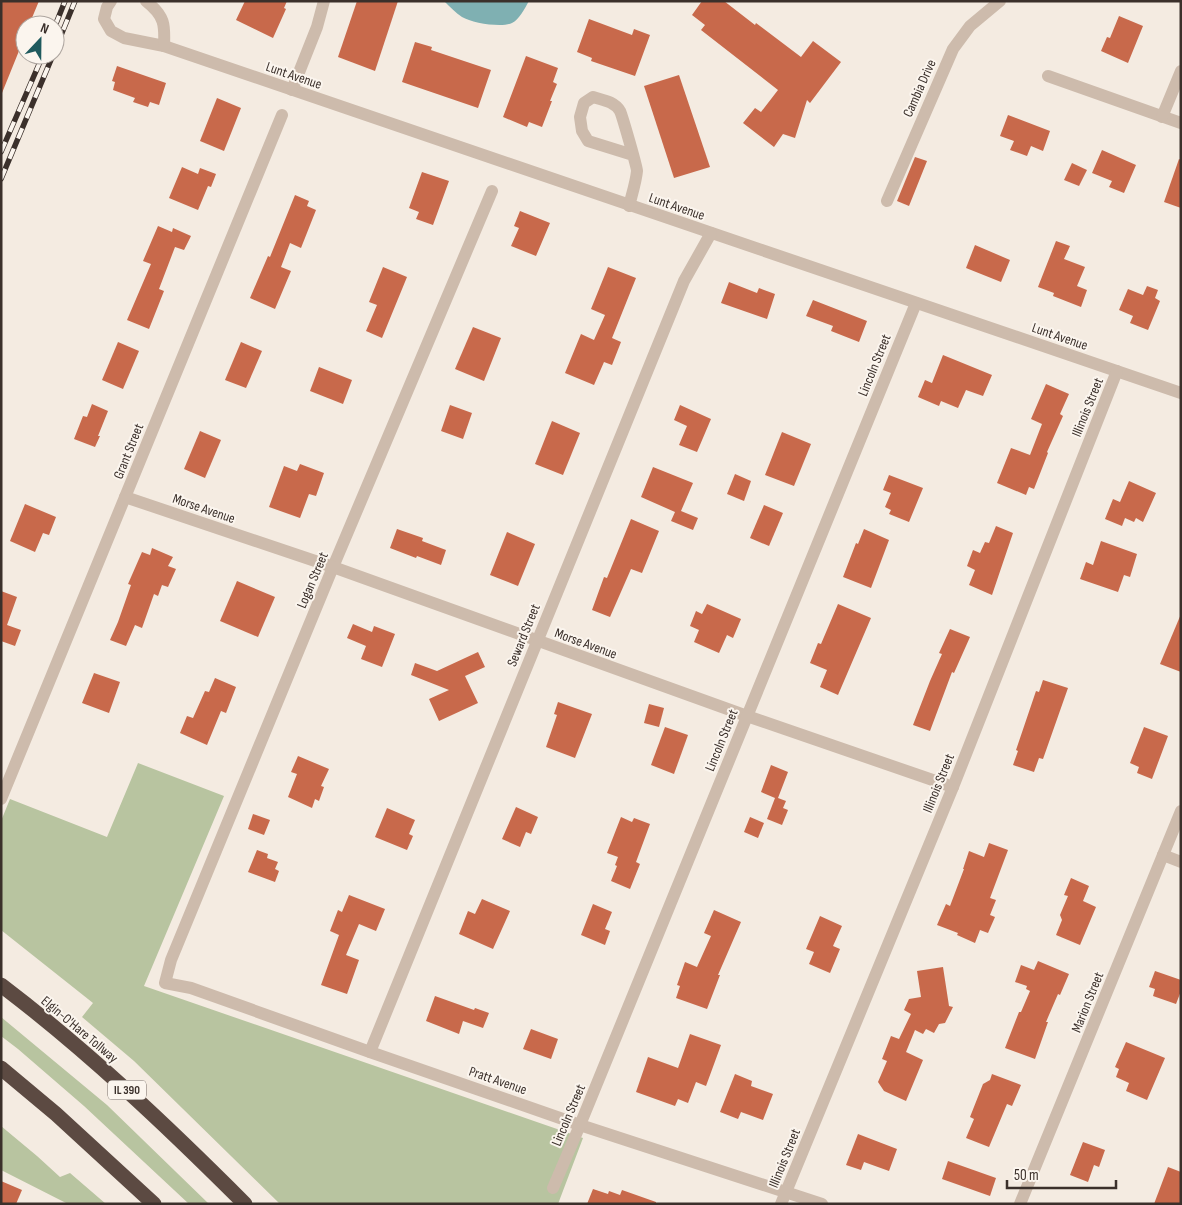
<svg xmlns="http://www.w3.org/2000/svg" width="1182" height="1205" viewBox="0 0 1182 1205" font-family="'Sofia Sans Condensed',sans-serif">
<rect width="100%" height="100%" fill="#f4ebe1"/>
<g fill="#b8c4a0">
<path d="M138 763 224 796 144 986 583 1138 558 1204H280L134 1061 82 1017 93 1003 1 930V821L10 799 107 837Z"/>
<path d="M1 1017 107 1105 209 1204H189L84 1106 18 1049 1 1036Z"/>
<path d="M1 1126 37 1156 60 1177 70 1173 106 1204H68L1 1170Z"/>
</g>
<path fill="#7fb0b2" d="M444 1H529C525 8 519 20 512 23 502 28 472 23 462 17 456 13 450 7 444 1Z"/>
<g fill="#c8694b">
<path d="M1 1H39L29 25H25V36L2 93Z"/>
<path d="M245 1H287L284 8 286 9 273 38 236 20Z"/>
<path d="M357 1H398L375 71 338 57Z"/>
<path d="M702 1H724L755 25 756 23 801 57 813 41 841 62 810 103 807 100 795 138 783 134 774 147 743 123 755 108 761 112 778 90 701 30 705 25 692 15Z"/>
<path d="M1119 16 1143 26 1128 63 1101 51 1107 37 1110 38Z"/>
<path d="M589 19 632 35 634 29 650 35 635 76 591 61 592 58 577 52Z"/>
<path d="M415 42 432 47 431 50 491 70 478 108 402 82Z"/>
<path d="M526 56 558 68 553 82 557 84 550 101H552L542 127 529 122 527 127 503 117Z"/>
<path d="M117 66 166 83 159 105 150 102 148 107 133 102 135 98 113 90 115 82 112 81Z"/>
<path d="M679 75 710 167 674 178 644 86Z"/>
<path d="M217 98 241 108 224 151 200 141Z"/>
<path d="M1008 115 1050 131 1043 151 1031 146 1027 156 1010 150 1014 141 1000 136Z"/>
<path d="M1102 150 1136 165 1124 193 1109 187 1112 181 1092 173Z"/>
<path d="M915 157 927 161 909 206 897 201Z"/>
<path d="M1179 159 1181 160V208L1164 202Z"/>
<path d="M1072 163 1087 170 1079 186 1064 180Z"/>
<path d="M182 167 198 174 200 168 216 174 211 187 208 186 198 210 169 198Z"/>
<path d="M422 172 449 181 433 225 416 219 419 212 409 208Z"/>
<path d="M295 195 309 201 307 206 316 210 301 248 290 243 281 267 291 271 275 309 250 298 268 256 270 257Z"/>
<path d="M520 211 550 223 536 256 511 246 519 228 514 226Z"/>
<path d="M158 226 172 232 173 228 191 236 184 250 175 247 159 289 164 291 149 329 127 320 151 264 143 261Z"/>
<path d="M1056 241 1070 246 1064 259 1085 267 1077 286 1087 290 1081 307 1053 296 1054 293 1038 287Z"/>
<path d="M975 245 1010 260 1001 282 966 268Z"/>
<path d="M383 267 407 277 382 338 366 331 377 305 369 302Z"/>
<path d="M608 267 636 278 612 338 621 342 612 365 604 362 594 385 565 373 581 334 594 340 605 315 591 309Z"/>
<path d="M729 282 757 293 759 288 775 294 767 319 721 303Z"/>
<path d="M1147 286 1158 290 1155 298 1160 301 1148 330 1130 323 1133 316 1119 310 1128 289 1143 295Z"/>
<path d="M813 300 867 321 859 342 831 331 833 326 806 316Z"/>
<path d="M473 327 501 338 484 381 455 369Z"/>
<path d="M118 342 139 351 123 389 102 380Z"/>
<path d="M241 342 262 351 246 388 225 380Z"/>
<path d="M943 355 992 375 983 396 966 390 958 408 941 401 939 406 918 397 925 380 932 383Z"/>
<path d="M319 367 352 380 343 404 310 391Z"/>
<path d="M1046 384 1069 394 1060 414 1063 416 1047 452 1048 453 1034 489 1029 487 1026 495 997 483 1011 448 1030 455 1042 424 1031 419Z"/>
<path d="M92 404 108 411 98 436H100L95 447 74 439 83 416 87 417Z"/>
<path d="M450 405 472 413 463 439 441 431Z"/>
<path d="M680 405 711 419 697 452 679 445 687 426 674 420Z"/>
<path d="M552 421 580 433 563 475 535 464Z"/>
<path d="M200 431 221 440 205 478 184 469Z"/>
<path d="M782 432 811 444 794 486 765 475Z"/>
<path d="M300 464 324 473 316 496 309 494 300 518 269 507 284 466 297 471Z"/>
<path d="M653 467 693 483 681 511 698 518 693 530 671 521 675 512 641 497Z"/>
<path d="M735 474 751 481 744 501 727 494Z"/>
<path d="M889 475 923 488 909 522 889 514 891 510 885 507 891 493 883 490Z"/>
<path d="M1129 481 1156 493 1143 522 1136 518 1134 522 1125 518 1122 526 1105 519 1113 499 1120 502Z"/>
<path d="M25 504 56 517 49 535 43 533 35 552 10 541Z"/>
<path d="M764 505 783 513 769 546 750 538Z"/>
<path d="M631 519 659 531 642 573 631 569 610 617 592 610 604 577 607 578Z"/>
<path d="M996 526 1013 533 992 595 969 585 975 570 967 566 973 550 980 553 985 542 989 543Z"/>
<path d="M397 529 423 538 422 541 446 550 441 565 417 556 416 558 390 548Z"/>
<path d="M864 529 889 540 871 588 843 577 856 543 858 544Z"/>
<path d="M507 532 535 544 518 586 490 575Z"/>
<path d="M1101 541 1137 554 1130 577 1124 575 1118 592 1080 579 1086 562 1093 565Z"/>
<path d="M152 548 173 557 168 566 176 569 168 587 162 585 158 596 154 594 142 628 135 625 126 646 110 640 118 622 131 585 128 584 142 552 150 555Z"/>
<path d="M237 581 275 597 258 637 220 621Z"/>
<path d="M1 591 17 597 7 625 21 630 15 646 1 641Z"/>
<path d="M707 604 741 619 733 638 727 635 719 653 694 642 699 630 690 626 696 611 702 614Z"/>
<path d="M838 604 871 618 838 695 820 687 827 670 810 663 818 643 821 644Z"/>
<path d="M1181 614V672L1160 664Z"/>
<path d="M353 624 372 632 374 626 395 634 382 667 361 659 366 646 347 638Z"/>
<path d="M950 629 970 637 954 673 952 672 930 731 913 725 930 681 942 654 939 653Z"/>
<path d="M478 652 485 667 465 676 478 703 439 721 429 699 449 690 411 675 415 663 437 671Z"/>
<path d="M94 673 120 682 109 713 82 703Z"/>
<path d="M215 678 236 687 226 713 221 711 207 745 180 733 187 716 193 718 205 691 209 692Z"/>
<path d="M1043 680 1068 688 1043 759 1039 758 1034 772 1013 765 1018 751 1016 750 1036 691 1039 692Z"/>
<path d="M558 702 592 714 575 758 546 747 557 715 554 714Z"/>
<path d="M649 704 664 708 659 727 644 723Z"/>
<path d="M665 727 688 735 674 774 651 765Z"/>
<path d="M1144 727 1168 736 1152 779 1137 773 1139 767 1130 763Z"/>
<path d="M298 756 329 769 321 786 324 787 319 801 315 799 312 808 288 797 297 774 291 772Z"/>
<path d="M771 765 788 772 778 798 786 801 783 808 788 810 782 825 767 819 775 798 761 792Z"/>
<path d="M516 807 538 817 531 834 526 832 520 847 502 839Z"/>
<path d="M387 808 415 820 409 834 413 836 407 850 375 837Z"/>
<path d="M253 814 270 820 264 835 248 829Z"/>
<path d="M621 817 632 822 634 818 650 824 636 862 640 864 630 889 611 881 617 866 615 865 618 857 607 853Z"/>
<path d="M750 817 764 823 758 838 744 832Z"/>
<path d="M989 843 1008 850 990 898 996 900 990 915 995 917 988 933 980 930 975 943 957 935 958 933 937 925 946 904 950 906 964 869H963L969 851 984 857Z"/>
<path d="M257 850 268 854 267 858 278 862 275 869 279 871 275 882 248 872Z"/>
<path d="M1071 878 1089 886 1083 901 1096 907 1080 945 1056 935 1062 920 1060 915 1068 896 1064 895Z"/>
<path d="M349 895 385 909 376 931 359 924 346 955 359 960 347 994 321 985 339 935 330 931 338 910 342 912Z"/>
<path d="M482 899 510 911 493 949 459 934 468 911 475 914Z"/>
<path d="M593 904 612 912 605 929 610 931 605 945 581 935Z"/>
<path d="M714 910 741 922 718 975H720L707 1009 676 998 680 986 677 985 685 962 697 967 711 936 704 933Z"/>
<path d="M820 916 842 926 833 946 840 949 830 973 809 964 814 952 806 949Z"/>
<path d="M1038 961 1069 974 1060 995 1058 994 1046 1022H1048L1035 1059 1005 1048 1019 1012H1021L1030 991 1026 989 1027 986 1015 982 1021 965 1034 970Z"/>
<path d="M943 967 949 1006 953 1007 945 1023 939 1024 934 1033 926 1029 923 1034 915 1030 906 1052 923 1060 906 1101 884 1091 878 1082 887 1061 882 1059 891 1036 899 1039 911 1014 904 1010 909 999 921 997 917 971Z"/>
<path d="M1155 971 1181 980V991L1176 1004 1153 996 1155 989 1149 987Z"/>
<path d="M435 996 474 1010 475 1008 489 1013 483 1028 463 1021 459 1034 426 1021Z"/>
<path d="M531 1029 558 1039 551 1059 523 1049Z"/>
<path d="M690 1034 721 1045 706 1086 696 1082 688 1103 678 1099 675 1106 636 1092 648 1057 678 1068Z"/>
<path d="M1126 1042 1165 1058 1147 1100 1126 1091 1129 1083 1116 1077 1119 1069 1115 1067Z"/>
<path d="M735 1074 752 1081 751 1086 773 1094 763 1120 741 1112 738 1119 720 1112Z"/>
<path d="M992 1074 1021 1085 1012 1106 1007 1104 989 1147 966 1138 974 1119 970 1117 983 1084 990 1080Z"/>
<path d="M858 1134 897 1149 889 1171 864 1162 861 1170 846 1165Z"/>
<path d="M1083 1142 1105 1150 1099 1167 1094 1165 1088 1182 1070 1175Z"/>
<path d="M948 1161 996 1178 990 1196 942 1179Z"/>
<path d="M1168 1167 1181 1172V1204H1154Z"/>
<path d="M1 1181 22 1190 16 1204H1Z"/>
<path d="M593 1189 608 1194 609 1191 620 1195 622 1190 656 1202V1204H587Z"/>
</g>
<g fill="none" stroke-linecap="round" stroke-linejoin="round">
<g stroke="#cdbbac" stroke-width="12">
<path d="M111 1 107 7 104 19 111 31 124 38 164 46 1181 393"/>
<path d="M146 1C165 16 165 25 164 46"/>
<path d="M1048 76 1181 123"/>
<path d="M292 90 317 27 324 1"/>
<path d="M1162 117 1181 71"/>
<path d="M492 191 333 567 171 960 165 983 191 988 370 1052 580 1125 822 1204"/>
<path d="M887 201 953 49 970 26 1000 1"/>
<path d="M629 206C632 194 636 182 637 171 637 167 622 115 620 111 614 101 602 100 593 97L584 103 580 117 582 131 588 141 633 155"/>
<path d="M125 497 333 567 747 716 953 787"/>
<path d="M1 799 282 115"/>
<path d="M1163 855 1181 862"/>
<path d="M370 1052 684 281 711 233"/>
<path d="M553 1188 580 1125 916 303"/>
<path d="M781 1204 953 787 1117 371"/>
<path d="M1020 1204 1181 811"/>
</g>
<g stroke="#5c4a42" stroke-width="15">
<path d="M1 985C88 1051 168 1127 245 1204"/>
<path d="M1 1068 56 1114 154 1204"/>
</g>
<defs>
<g id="rail">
<path d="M55 26 65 1"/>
<path d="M55 50 75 1"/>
<path d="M1 152 43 55"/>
<path d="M1 179 53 55"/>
</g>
</defs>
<use href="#rail" stroke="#3b302b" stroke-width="5.5"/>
<use href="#rail" stroke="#fbf5ee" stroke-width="4" stroke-dasharray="11" stroke-linecap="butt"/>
</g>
<g text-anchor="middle" stroke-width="4" stroke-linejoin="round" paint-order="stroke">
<rect fill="#fbf5ee" stroke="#756b66" stroke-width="1" x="108" y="1080.5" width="38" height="19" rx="4"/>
<g font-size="12" font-weight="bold" fill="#3b302b">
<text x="127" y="1094">IL 390</text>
</g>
<g font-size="14" fill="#3b302b" stroke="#fbf5ee">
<text transform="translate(294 75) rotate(19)" y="5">Lunt Avenue</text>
<text transform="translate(919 88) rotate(-66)" y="5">Cambia Drive</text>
<text transform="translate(677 206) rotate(19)" y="5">Lunt Avenue</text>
<text transform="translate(1060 336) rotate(19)" y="5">Lunt Avenue</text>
<text transform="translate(874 365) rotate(-68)" y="5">Lincoln Street</text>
<text transform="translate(1087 407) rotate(-68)" y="5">Illinois Street</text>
<text transform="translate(128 451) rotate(-68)" y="5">Grant Street</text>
<text transform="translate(204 508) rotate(19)" y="5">Morse Avenue</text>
<text transform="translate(312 580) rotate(-67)" y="5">Logan Street</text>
<text transform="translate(523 635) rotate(-68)" y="5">Seward Street</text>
<text transform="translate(586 643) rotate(20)" y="5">Morse Avenue</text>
<text transform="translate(721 740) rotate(-68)" y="5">Lincoln Street</text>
<text transform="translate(938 783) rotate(-68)" y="5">Illinois Street</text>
<text transform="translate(1087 1002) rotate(-68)" y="5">Marion Street</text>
<text transform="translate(80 1029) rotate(40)" y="5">Elgin-O'Hare Tollway</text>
<text transform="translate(498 1080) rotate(19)" y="5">Pratt Avenue</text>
<text transform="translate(568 1115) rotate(-67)" y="5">Lincoln Street</text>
<text transform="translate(784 1158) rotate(-68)" y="5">Illinois Street</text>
</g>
</g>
<rect width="1182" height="1205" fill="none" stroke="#3b302b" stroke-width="5"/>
<g transform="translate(40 40) rotate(22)"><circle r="24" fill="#fbf5ee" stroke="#aea6a0"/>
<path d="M0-4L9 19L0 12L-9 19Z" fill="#1f5a5e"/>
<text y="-8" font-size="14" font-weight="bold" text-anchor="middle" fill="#3b302b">N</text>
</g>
<path d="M1007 1180v8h109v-8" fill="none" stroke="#3b302b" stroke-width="2.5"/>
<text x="1014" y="1180" font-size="15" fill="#3b302b" stroke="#fbf5ee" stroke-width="4" paint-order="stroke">50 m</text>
</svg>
